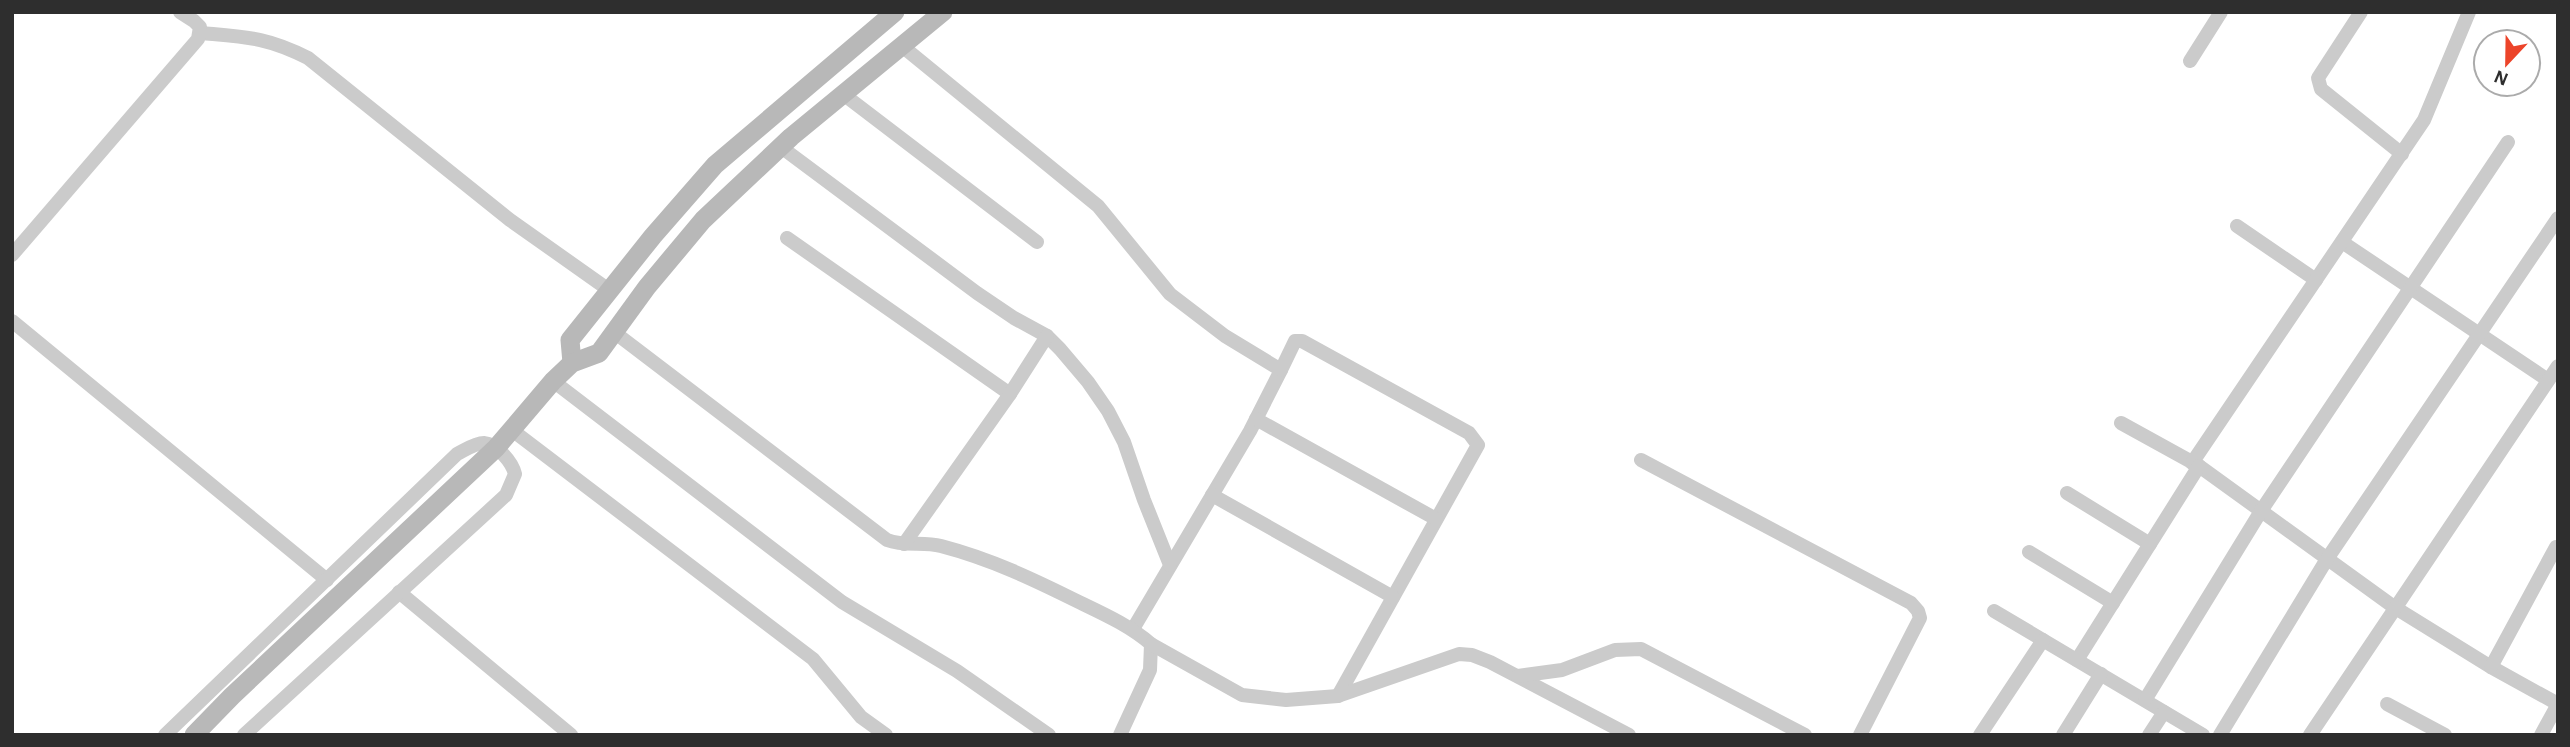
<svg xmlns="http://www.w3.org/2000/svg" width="2570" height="747" viewBox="0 0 2570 747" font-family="'Alegreya Sans',sans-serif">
<rect width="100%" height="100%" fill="#fff"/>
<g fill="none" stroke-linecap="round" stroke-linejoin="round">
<g stroke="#cbcbcb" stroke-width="14">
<path d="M2361 12 2318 78 2321 89 2402 154"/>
<path d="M201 33C246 37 267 37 308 58L510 220 609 290"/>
<path d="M902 46 1098 206 1170 294 1225 336 1281 370 1250 431 1133 629"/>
<path d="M2190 61 2221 12"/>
<path d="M843 94 1037 242"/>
<path d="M781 147 977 293 1014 318 1047 336 1060 349 1088 382 1108 411 1124 442 1144 500 1170 565"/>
<path d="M2237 226 2316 280"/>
<path d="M787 238 1010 394"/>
<path d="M2342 242 2548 380"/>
<path d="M12 255 198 39 200 27 194 21 180 12"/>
<path d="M12 321 327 580"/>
<path d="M614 332 887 540C905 547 923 541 941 546 991 559 1035 580 1081 603 1106 615 1130 626 1151 644L1150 670 1120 735"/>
<path d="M1281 370 1295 341H1302L1469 433 1478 445 1338 696"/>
<path d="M553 381 842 602 957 671 1049 735"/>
<path d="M1256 419 1436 519"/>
<path d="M2121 423 2199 466 2394 607 2491 667 2558 704"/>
<path d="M512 430 813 659 861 717 886 735"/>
<path d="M1641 460 1911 603 1918 611 1920 618 1860 735"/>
<path d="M2192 463 2424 120 2469 12"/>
<path d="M2067 493 2150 544"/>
<path d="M1212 495 1393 597"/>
<path d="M904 544 1010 394 1047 336"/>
<path d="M2029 552 2113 603"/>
<path d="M399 592 571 735"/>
<path d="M1994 611 2203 735"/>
<path d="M1151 644 1242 695 1286 700 1338 696 1459 654 1472 655 1490 662 1629 735"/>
<path d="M2077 660 2199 466"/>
<path d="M2491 667 2556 547"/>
<path d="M1518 676 1562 670 1615 650 1641 649 1805 735"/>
<path d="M2145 700 2261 511 2508 142"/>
<path d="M2387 704 2445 735"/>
<path d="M165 735 457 454C465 450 475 443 484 443 497 444 512 462 515 474L506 495 244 735"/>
<path d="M1980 735 2043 640"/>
<path d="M2063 735 2101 674"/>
<path d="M2149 735 2164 712"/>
<path d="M2220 735 2327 559 2558 218"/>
<path d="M2310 735 2558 366"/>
<path d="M2541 735 2558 704"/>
</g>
<g stroke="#b8b8b8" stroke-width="19">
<path d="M572 363 570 340 653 236 715 165 895 12"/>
<path d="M194 735 232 696 496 448 553 381 572 363 599 353 647 287 703 220 791 137 943 12"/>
</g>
</g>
<rect width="2570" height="747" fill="none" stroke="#2e2e2e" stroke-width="28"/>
<g transform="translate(2507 63) rotate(202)"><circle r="33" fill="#ffffff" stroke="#ababab" stroke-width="2"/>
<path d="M0-5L12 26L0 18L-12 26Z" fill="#ec442a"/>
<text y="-10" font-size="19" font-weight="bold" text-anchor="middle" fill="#2e2e2e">N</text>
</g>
</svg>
